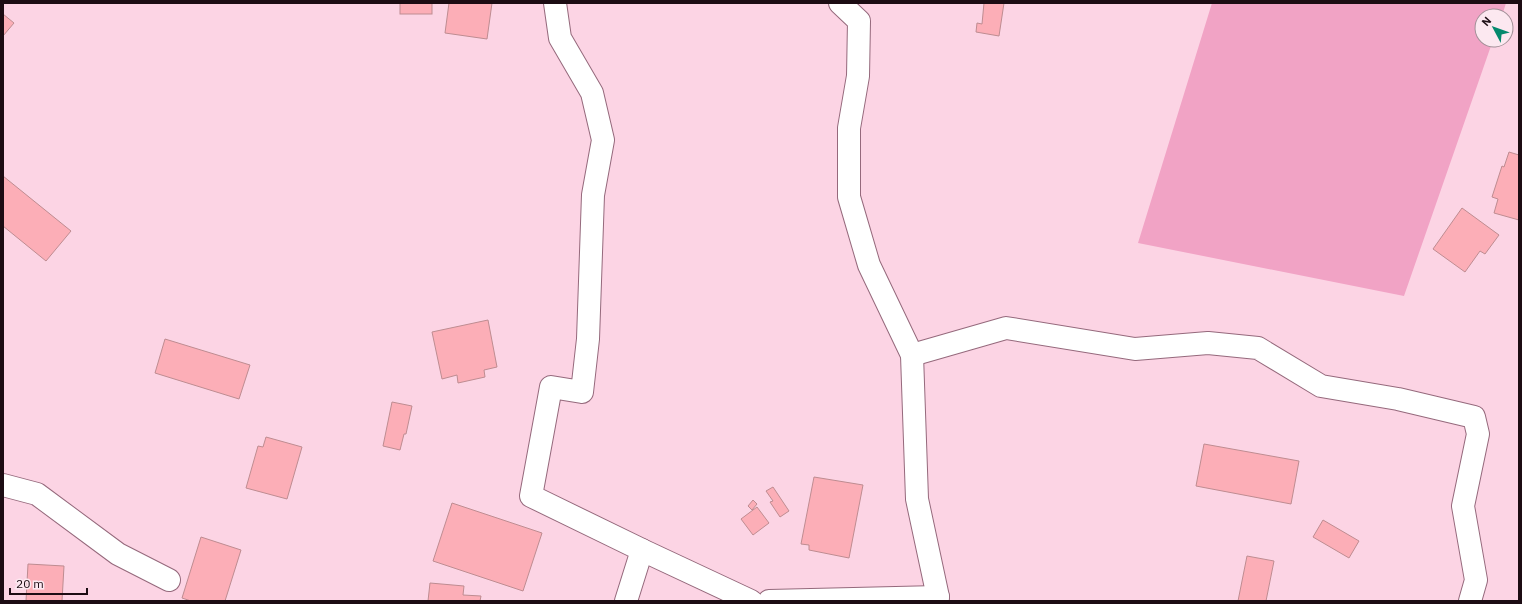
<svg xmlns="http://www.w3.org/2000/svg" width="1522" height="604" viewBox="0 0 1522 604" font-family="'IBM Plex Sans',sans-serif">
<rect width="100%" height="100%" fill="#fcd4e4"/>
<path fill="#f1a3c5" d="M1212 3H1506L1502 16H1482V40H1493L1404 296 1138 243Z"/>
<g fill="#fcaeb7" stroke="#be8c91">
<rect x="400" y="3" width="32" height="11"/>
<path d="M449 3H492L487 39 445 33Z"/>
<path d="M984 3H1004L999 36 976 32 977 23 982 24Z"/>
<path d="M3 14 14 23 3 36Z"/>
<path d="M1509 152 1519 155V220L1494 213 1498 199 1492 197 1502 166 1504 167Z"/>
<path d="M3 176 71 231 46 261 3 226Z"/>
<path d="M1462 208 1499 235 1485 254 1480 251 1465 272 1433 249Z"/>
<path d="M488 320 497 367 484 370 485 377 458 383 457 375 442 379 432 332Z"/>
<path d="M165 339 250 365 239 399 155 373Z"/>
<path d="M392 402 412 406 406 434H404L400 450 383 446Z"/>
<path d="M266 437 302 447 287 499 246 488 258 446 263 447Z"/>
<path d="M1204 444 1299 461 1291 504 1196 486Z"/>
<path d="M814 477 863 485 849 558 809 550V545L801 544Z"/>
<path d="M773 487 789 511 780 517 770 502 773 501 766 491Z"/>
<path d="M753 500 757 504 752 510 748 506Z"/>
<path d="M452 503 542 533 523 591 433 561Z"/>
<path d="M757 507 769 523 753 535 741 519Z"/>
<path d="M1323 520 1359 541 1349 558 1313 537Z"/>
<path d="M201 537 241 550 225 601H191L182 598Z"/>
<path d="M1247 556 1274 561 1266 601H1238Z"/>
<path d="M28 564 64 566 62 601H26Z"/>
<path d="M430 583 464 586 463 595 481 596 480 601H428Z"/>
</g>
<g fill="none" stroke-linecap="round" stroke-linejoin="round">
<defs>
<g id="street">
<path d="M555 3 560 38 592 93 603 140 593 195 588 339 582 392 551 387 531 496 642 550 626 601"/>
<path d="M840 3 859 21 858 76 849 128V197L869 265 912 355 917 499 938 597 937 601"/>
<path d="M912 355 1006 328 1135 349 1208 343 1258 348 1321 386 1398 399 1474 417 1478 434 1463 506 1476 580 1470 601"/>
<path d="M3 485 37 494 118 554 169 580"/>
<path d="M642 550 751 601"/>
<path d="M769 601 938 597"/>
</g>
</defs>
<use href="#street" stroke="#95697c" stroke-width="24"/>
<use href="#street" stroke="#fff" stroke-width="22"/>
</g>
<rect width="1522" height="604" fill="none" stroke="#1c0c13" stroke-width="8"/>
<g transform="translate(1494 28) rotate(311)"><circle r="19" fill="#fce8f0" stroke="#a29098"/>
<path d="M0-3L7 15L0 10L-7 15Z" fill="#04896d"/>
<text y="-6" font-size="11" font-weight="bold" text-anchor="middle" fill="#1c0c13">N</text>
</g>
<path d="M10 588v6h77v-6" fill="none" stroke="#1c0c13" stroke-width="2"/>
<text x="16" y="588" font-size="12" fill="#1c0c13" stroke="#fce8f0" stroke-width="3" paint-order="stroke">20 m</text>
</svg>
